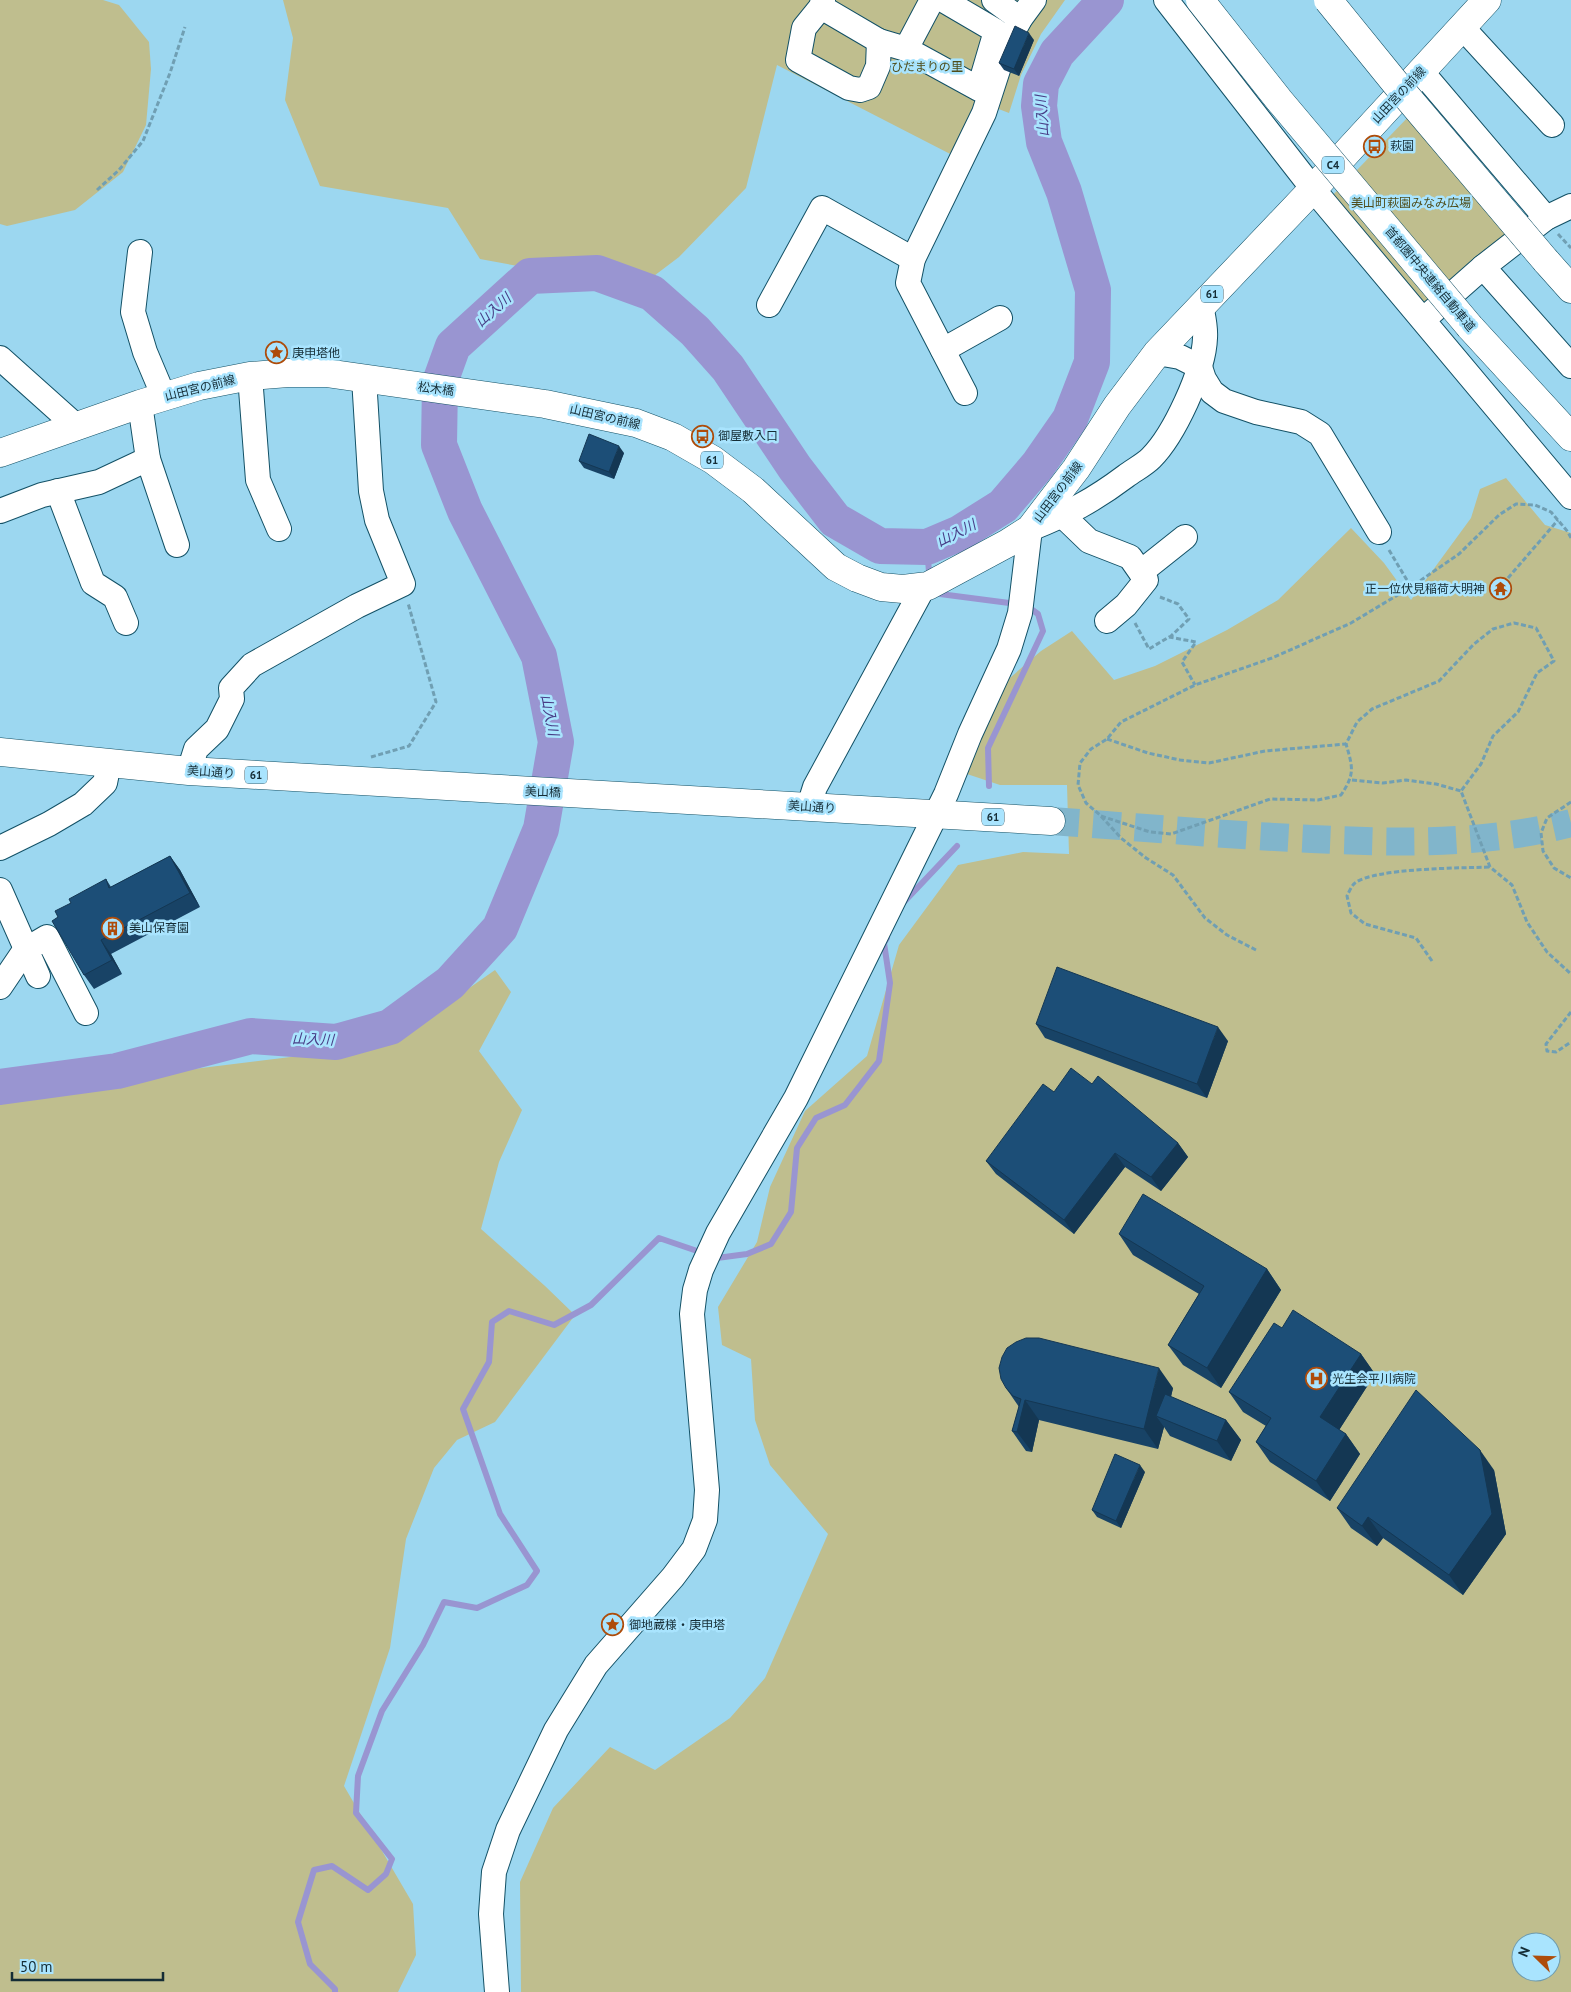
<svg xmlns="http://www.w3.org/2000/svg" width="1571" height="1992" viewBox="0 0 1571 1992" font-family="'PT Sans','Noto Sans JP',sans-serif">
<rect width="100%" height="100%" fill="#9cd7f0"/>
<g fill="#bfbe8e" fill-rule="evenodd">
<path d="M0 0H103L119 5 149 42 151 69 146 125 123 172 75 210 7 226 0 224Z"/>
<path d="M283 0H1065L1041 34 1021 75 1009 113 983 103 958 158 777 65 746 188 679 257 638 288 480 259 448 208 320 186 285 100 293 38Z"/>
<path d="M1413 112 1510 230 1424 308 1329 199Z"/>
<path d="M1506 478 1545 525 1571 533V1992H521L520 1882 553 1808 610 1747 655 1770 730 1718 765 1678 828 1534 770 1465 755 1420 751 1359 722 1345 718 1307 757 1242 770 1187 805 1111 867 1056 899 945 958 865 1023 852 1069 854 1067 785H1000L967 774 1004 683 1041 651 1072 631 1114 680 1155 666 1227 630 1278 600 1351 528 1384 563 1411 600 1471 518 1480 489ZM1521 1942H1551V1972H1521Z"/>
<path d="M495 970 511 992 479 1051 522 1110 499 1162 481 1229 545 1286 575 1315 495 1422 457 1440 434 1468 406 1539 390 1648 344 1786 413 1904 416 1955 398 1992H0V1093L388 1045Z"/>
</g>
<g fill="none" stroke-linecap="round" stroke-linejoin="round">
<g stroke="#9995d1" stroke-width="6">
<path d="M927 547 929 572 931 576"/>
<path d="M938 590 940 594 1017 604"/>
<path d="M989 786 988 748 1043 631 1038 614 1027 606"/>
<path d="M904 902 957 846"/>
<path d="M713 1256 717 1258 747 1254 771 1244 791 1212 797 1148 816 1118 845 1105 879 1061 890 983 884 943 887 938"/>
<path d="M335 1992V1989L310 1964 298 1922 314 1870 332 1866 368 1890 386 1874 392 1859 356 1813 358 1776 382 1711 423 1645 444 1602 477 1608 527 1585 537 1571 500 1514 463 1409 489 1362 492 1322 509 1311 554 1325 591 1305 659 1238 703 1253"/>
</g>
<path stroke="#9995d1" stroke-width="36" d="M0 1087 117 1071 251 1036 336 1042 390 1027 450 983 500 928 541 829 556 742 539 656 465 511 439 445 440 382 453 346 530 276 597 273 652 293 695 331 728 368 795 468 835 520 880 546 927 547 960 533 1003 506 1038 465 1070 419 1092 362 1093 290 1064 192 1044 142 1039 106 1041 84 1057 53 1106 0"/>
<path stroke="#81b5cb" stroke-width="28" stroke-dasharray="28 14" stroke-linecap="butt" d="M1051 821C1138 827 1225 835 1312 839 1398 843 1486 845 1571 823"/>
<defs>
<g id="minor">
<path d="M823 0 821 7 804 28 798 60 849 88 860 90 869 87 878 66 879 41 906 49 979 89 996 31 943 0"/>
<path d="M994 0 1020 19"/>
<path d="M1166 0 1313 189 1571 497"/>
<path d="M821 7 879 41"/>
<path d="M1462 27 1552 125"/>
<path d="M906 49 932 0"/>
<path d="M1421 71 1546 218"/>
<path d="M140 252 133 312 145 352 164 397"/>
<path d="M1483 267 1571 366"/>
<path d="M769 305 822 208 913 259"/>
<path d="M1432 312 1483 267 1546 218 1571 206"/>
<path d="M943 350 1000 318"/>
<path d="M1157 353 1180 357 1200 367 1204 379 1212 392 1224 401 1256 412 1301 422 1320 434 1379 532"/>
<path d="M0 358 76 426"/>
<path d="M250 376 258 480 279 529"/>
<path d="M965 393 908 283 913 259 984 113 1006 45 1020 19 1034 0"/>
<path d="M140 404 148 459 177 545"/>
<path d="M58 491 93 583 115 597 126 623"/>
<path d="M0 511 42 495 99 482 148 459"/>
<path d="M1063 516 1089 541 1130 557 1146 580 1126 605 1107 621"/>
<path d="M1141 572 1185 537"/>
<path d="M189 771 196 749 217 729 232 699 231 688 252 665 357 606 403 584 377 520 371 491 364 378"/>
<path d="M809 806 815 787 923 588"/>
<path d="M0 848 49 824 83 804 105 783 109 763"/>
<path d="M0 890 38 976"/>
<path d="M0 987 25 950 47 937 86 1013"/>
<path d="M497 1992 491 1914 494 1872 508 1830 556 1730 596 1665 673 1577 694 1549 705 1520 707 1490 692 1314 695 1290 701 1270 718 1233 796 1098 946 794 970 734 1009 649 1020 613 1030 529C1068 514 1094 500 1126 476 1134 470 1144 465 1151 458 1174 435 1204 371 1205 338 1206 327 1203 316 1201 305"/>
</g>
<g id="major">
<path d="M0 453 140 404 199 386 250 376 288 373H326L545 404 636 423 673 437 713 460 753 490 836 567 857 578 881 587 903 589 928 586 1008 543 1030 529 1076 469 1117 406 1157 353 1313 189 1487 0"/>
<path d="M0 752 189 771 1051 821"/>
</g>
<g id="highway">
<path d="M1546 261 1571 289"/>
<path d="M1470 327 1571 437"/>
</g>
</defs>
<use href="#minor" stroke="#135166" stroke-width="26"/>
<use href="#major" stroke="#135166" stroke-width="29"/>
<use href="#highway" stroke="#135166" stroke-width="29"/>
<g stroke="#709fb3" stroke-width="3" stroke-dasharray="5 2.5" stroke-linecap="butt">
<path d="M97 190 119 170 143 141 170 73 185 27"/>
<path d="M1558 234 1571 248"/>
<path d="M1389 550 1411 587"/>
<path d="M1508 578 1558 520"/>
<path d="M1160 597 1178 604 1189 619 1170 637"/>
<path d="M1135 623 1149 649 1169 637 1196 642 1182 662 1195 685"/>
<path d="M1107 739 1148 753 1180 760 1209 763 1265 751 1346 744 1357 722 1372 709 1439 681 1474 644 1493 629 1514 623 1536 628 1554 661 1537 673 1518 712 1493 736 1481 764 1461 791 1490 867 1512 885 1527 922 1547 952 1571 974"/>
<path d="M371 757 409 746 436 702 408 603"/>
<path d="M1352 780 1383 783 1406 780 1436 784 1461 791"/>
<path d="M1571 802 1547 818 1541 833 1543 851 1554 868 1571 878"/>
<path d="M1101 816 1150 832 1171 834 1270 799 1318 800 1341 795C1355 774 1353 768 1346 744"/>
<path d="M1256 950 1227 935 1205 918 1173 875 1146 858 1121 838 1100 815 1086 803 1078 785 1080 763 1091 749 1107 739 1121 722 1195 685 1272 658 1351 623 1411 587 1459 554 1499 515 1516 504 1535 505 1551 512 1568 532 1571 538"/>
<path d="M1432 961 1416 938 1365 924 1351 913 1347 896C1349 892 1352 885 1355 883 1374 868 1463 868 1490 867"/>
<path d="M1571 1012 1546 1044 1547 1051 1556 1052 1571 1042"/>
</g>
<use href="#minor" stroke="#fff" stroke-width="24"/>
<use href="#major" stroke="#fff" stroke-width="28"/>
<use href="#highway" stroke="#fff" stroke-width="28"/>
<defs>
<g id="highway-bridge">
<path d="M1200 0 1279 100 1470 327"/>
<path d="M1328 0 1397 85 1546 261"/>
</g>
</defs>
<use href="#highway-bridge" stroke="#135166" stroke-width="29" stroke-linecap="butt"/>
<use href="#highway-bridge" stroke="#fff" stroke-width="28"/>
</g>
<g fill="#184366">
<path d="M1034 40 1019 76 1004 70 999 63Z"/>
<path d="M624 453 614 479 584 468 579 461Z"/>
<path d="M170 856 180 870 200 907 111 954 122 974 94 989 84 975 58 917 71 903 106 879 111 887Z"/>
<path d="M1036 1024 1228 1041 1207 1098 1045 1038Z"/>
<path d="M1092 1084 1178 1143 1188 1157 1161 1191 1125 1167 1074 1234 996 1174 986 1161 1054 1092Z"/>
<path d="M1119 1234 1267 1269 1281 1290 1221 1388 1183 1365 1168 1345 1199 1294 1133 1255Z"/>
<path d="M1282 1328 1361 1354 1375 1374 1339 1430 1346 1434 1360 1454 1330 1501 1270 1462 1256 1442 1266 1426 1243 1412 1229 1392Z"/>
<path d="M1006 1388H1173L1171 1397 1226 1420 1241 1440 1231 1461 1170 1436 1164 1427 1158 1449 1039 1420 1032 1452 1026 1451 1012 1431 1019 1407Z"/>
<path d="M1494 1470 1506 1534 1463 1595 1383 1538 1377 1546 1351 1528 1337 1508Z"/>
<path d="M1145 1472 1121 1528 1097 1517 1092 1510Z"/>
</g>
<g fill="#143753">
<path d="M1029 33 1034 40 1019 76 1014 69Z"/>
<path d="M619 446 624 453 614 479 609 472Z"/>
<path d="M170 856 180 870 200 907 190 893Z"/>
<path d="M101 940 111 954 122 974 112 960Z"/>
<path d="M1218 1027 1228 1041 1207 1098 1197 1084Z"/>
<path d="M1178 1143 1188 1157 1161 1191 1151 1177Z"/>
<path d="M1115 1153 1125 1167 1074 1234 1064 1220Z"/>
<path d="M1267 1269 1281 1290 1221 1388 1207 1368Z"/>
<path d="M1361 1354 1375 1374 1334 1438 1320 1417Z"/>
<path d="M1159 1368 1173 1388 1165 1420 1156 1416 1164 1427 1158 1449 1144 1429Z"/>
<path d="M1025 1400 1039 1420 1032 1452 1017 1432Z"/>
<path d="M1226 1420 1241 1440 1231 1461 1217 1441Z"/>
<path d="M1346 1434 1360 1454 1330 1501 1316 1481Z"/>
<path d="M1480 1450 1494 1470 1506 1534 1463 1595 1449 1575Z"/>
<path d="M1140 1465 1145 1472 1121 1528 1116 1521Z"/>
<path d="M1368 1517 1383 1538 1377 1546 1362 1526Z"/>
</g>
<g fill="#1c4e77" stroke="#143753">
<path d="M1015 26 1029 33 1014 69 999 63Z"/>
<path d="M589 434 619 446 609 472 579 461Z"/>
<path d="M170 856 190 893 101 940 112 960 84 975 52 921 58 917 55 911 71 903 69 899 106 879 109 888Z"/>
<path d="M1057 967 1218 1027 1197 1084 1036 1024Z"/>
<path d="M1071 1068 1092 1084 1098 1076 1178 1143 1151 1177 1115 1153 1064 1220 986 1161 1043 1084 1054 1092Z"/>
<path d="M1143 1194 1267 1269 1207 1368 1168 1345 1204 1286 1119 1234Z"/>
<path d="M1293 1310 1361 1354 1320 1417 1346 1434 1316 1481 1256 1442 1271 1418 1229 1392 1274 1323 1282 1328Z"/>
<path d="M1026 1338H1039L1159 1368 1144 1429 1025 1400 1017 1432 1012 1431 1021 1399 1013 1396 1006 1388 1001 1379 999 1368 1002 1357 1007 1348 1016 1342Z"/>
<path d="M1416 1390 1480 1450 1492 1514 1449 1575 1368 1517 1362 1526 1337 1508Z"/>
<path d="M1165 1394 1226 1420 1217 1441 1156 1416Z"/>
<path d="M1115 1454 1140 1465 1116 1521 1092 1510Z"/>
</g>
<defs>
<symbol id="bus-ring" viewBox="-11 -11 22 22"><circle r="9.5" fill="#a9e4fe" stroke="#ae4c0a" stroke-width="1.5"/><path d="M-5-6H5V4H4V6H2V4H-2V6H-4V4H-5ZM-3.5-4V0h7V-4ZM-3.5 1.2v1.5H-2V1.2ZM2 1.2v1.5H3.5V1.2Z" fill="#ae4c0a"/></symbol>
<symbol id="sight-ring" viewBox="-11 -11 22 22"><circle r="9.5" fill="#a9e4fe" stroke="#ae4c0a" stroke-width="1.5"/><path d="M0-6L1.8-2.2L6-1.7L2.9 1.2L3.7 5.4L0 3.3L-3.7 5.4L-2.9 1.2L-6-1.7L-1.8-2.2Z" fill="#ae4c0a"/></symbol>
<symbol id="temple-ring" viewBox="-11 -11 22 22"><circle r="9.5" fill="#a9e4fe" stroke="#ae4c0a" stroke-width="1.5"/><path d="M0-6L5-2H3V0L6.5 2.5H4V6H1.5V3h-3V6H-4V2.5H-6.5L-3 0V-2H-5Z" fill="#ae4c0a"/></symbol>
<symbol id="building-ring" viewBox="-11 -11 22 22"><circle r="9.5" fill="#a9e4fe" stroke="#ae4c0a" stroke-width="1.5"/><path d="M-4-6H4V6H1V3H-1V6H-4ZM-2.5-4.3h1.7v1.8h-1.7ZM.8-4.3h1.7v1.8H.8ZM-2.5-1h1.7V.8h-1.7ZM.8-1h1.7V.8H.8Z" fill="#ae4c0a"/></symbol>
<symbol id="hospital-ring" viewBox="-11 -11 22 22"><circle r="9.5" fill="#a9e4fe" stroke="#ae4c0a" stroke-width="1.5"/><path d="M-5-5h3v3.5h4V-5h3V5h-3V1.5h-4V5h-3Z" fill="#ae4c0a"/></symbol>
</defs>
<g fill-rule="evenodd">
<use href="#bus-ring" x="1362" y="134" width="25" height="25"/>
<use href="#sight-ring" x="264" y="340" width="25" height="25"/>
<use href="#bus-ring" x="690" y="424" width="25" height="25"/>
<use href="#temple-ring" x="1488" y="576" width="25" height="25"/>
<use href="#building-ring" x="100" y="916" width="25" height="25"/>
<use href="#hospital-ring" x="1304" y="1366" width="25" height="25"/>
<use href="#sight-ring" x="600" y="1612" width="25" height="25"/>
</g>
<g text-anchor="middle" stroke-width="5" stroke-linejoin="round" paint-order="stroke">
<g fill="#a9e4fe" stroke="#416472" stroke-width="1">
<rect x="1322" y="156.5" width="22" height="17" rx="4"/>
<rect x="1201" y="285.5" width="22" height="17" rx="4"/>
<rect x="701" y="451.5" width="22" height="17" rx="4"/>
<rect x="245" y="766.5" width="22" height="17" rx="4"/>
<rect x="982" y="808.5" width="22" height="17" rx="4"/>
</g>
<g font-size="11" font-weight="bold" fill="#152d36">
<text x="1333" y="169">C4</text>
<text x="1212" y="298">61</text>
<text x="712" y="464">61</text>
<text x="256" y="779">61</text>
<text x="993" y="821">61</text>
</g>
<g font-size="12" fill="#4f4d1b" stroke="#a9e4fe">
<text x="927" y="71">ひだまりの里</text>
<text x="1411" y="207">美山町萩園みなみ広場</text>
</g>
<g font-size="12" fill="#152d36" stroke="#a9e4fe">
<text transform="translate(1399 95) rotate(-47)" y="4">山田宮の前線</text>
<text transform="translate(1430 279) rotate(50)" y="4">首都圏中央連絡自動車道</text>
<text transform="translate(200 388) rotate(-14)" y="4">山田宮の前線</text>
<text transform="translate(436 389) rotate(8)" y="4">松木橋</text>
<text transform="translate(605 417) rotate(13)" y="4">山田宮の前線</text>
<text transform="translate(1058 492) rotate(-53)" y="4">山田宮の前線</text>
<text transform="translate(211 772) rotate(4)" y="4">美山通り</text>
<text transform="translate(543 792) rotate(2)" y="4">美山橋</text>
<text transform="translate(812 807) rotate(4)" y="4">美山通り</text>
</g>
<g font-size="12" fill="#152d36" stroke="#a9e4fe" text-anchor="start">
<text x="1390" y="150">萩園</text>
<text x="292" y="357">庚申塔他</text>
<text x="718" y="440">御屋敷入口</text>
<text x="1485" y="593" text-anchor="end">正一位伏見稲荷大明神</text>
<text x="129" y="932">美山保育園</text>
<text x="1332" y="1383">光生会平川病院</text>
<text x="629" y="1629">御地蔵様・庚申塔</text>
</g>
<g font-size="14" font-style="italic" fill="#483d86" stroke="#a9e4fe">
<text transform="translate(1042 116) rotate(-94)" y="5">山入川</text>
<text transform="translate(493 310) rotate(-42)" y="5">山入川</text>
<text transform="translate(956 533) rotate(-27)" y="5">山入川</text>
<text transform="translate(550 715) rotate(79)" y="5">山入川</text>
<text transform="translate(313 1039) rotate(2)" y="5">山入川</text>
</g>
</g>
<g transform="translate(1536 1957) rotate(293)"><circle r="24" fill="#a9e4fe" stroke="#6e9bae"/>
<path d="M0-4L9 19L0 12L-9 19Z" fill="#ae4c0a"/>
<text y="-8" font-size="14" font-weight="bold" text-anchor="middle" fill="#152d36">N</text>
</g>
<path d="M12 1972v8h151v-8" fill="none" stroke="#152d36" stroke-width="2.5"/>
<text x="20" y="1972" font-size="15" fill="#152d36" stroke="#a9e4fe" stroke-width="4" paint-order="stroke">50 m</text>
</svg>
